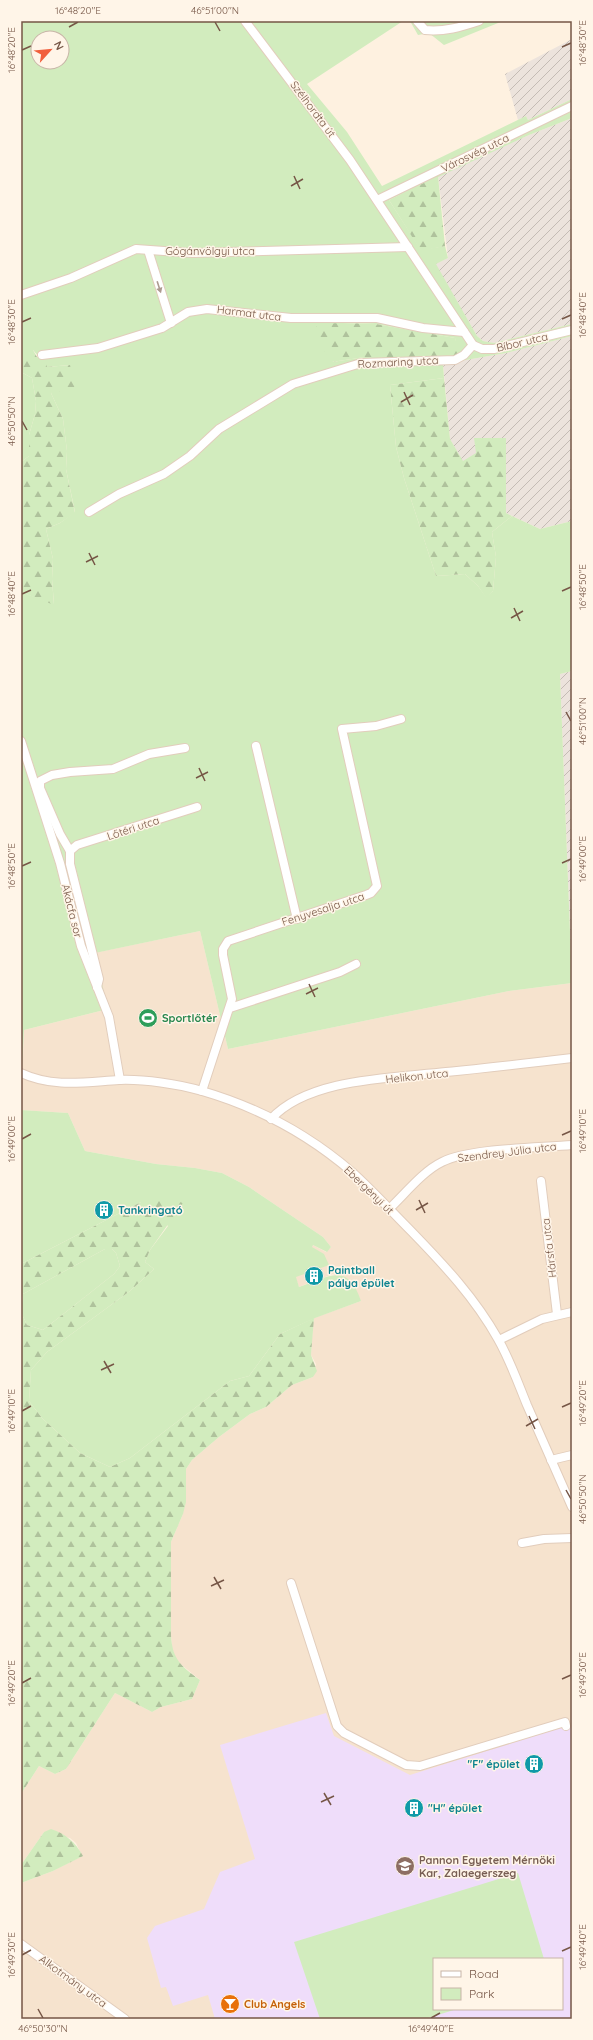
<svg xmlns="http://www.w3.org/2000/svg" width="593" height="2040" viewBox="0 0 593 2040" font-family="Quicksand,sans-serif">
<defs>
<pattern id="industrial-furrows" width="10" height="10" patternUnits="userSpaceOnUse"><rect width="10" height="10" fill="#ece3dc"/><path d="M-1 1l2-2M0 10L10 0M9 11l2-2" fill="none" stroke="#c4bbb4"/></pattern>
<pattern id="forest-firs" width="22" height="20" patternUnits="userSpaceOnUse"><rect width="22" height="20" fill="#d2ecbe"/><path d="M5 1l3.5 6h-7zM16 11l3.5 6h-7z" fill="#afc29c"/></pattern>
</defs>
<rect width="100%" height="100%" fill="#fef1e0"/>
<path fill="#f6e3ce" fill-rule="evenodd" d="M200 931 228 1049 509 991 572 983V2019H21V1883L53 1871 82 1856 76 1843 70 1838 44 1832 21 1865V1794L39 1766 55 1774 66 1769 115 1693 152 1712 161 1707 192 1699 200 1680 177 1661 172 1648 171 1635V1542L183 1514 186 1469 192 1460 219 1437 250 1414 266 1407 292 1385 313 1377 316 1364 311 1355 312 1338 314 1318 361 1301 333 1274 299 1287 287 1254 313 1245 326 1252 331 1247 323 1237 249 1187 222 1173 195 1168 156 1164 85 1151 68 1113 21 1110 24 1030 108 1009 94 953ZM434 1959H562V2009H434Z"/>
<g fill="url(#industrial-furrows)">
<path d="M572 39V99L528 120 526 116 518 120 505 74Z"/>
<path d="M572 118V324L494 343 483 341 477 336 435 264 448 258 438 176 529 135Z"/>
<path d="M572 336V521L540 529 506 513V438L463 462 450 439 443 364 506 353Z"/>
<path d="M572 671V983L560 674Z"/>
</g>
<path fill="#efddfa" fill-rule="evenodd" d="M326 1713 334 1736 410 1775 572 1724V2019H215L208 1995 173 2006 166 1987 161 1988 147 1938 155 1926 204 1909 220 1872 255 1859 220 1745ZM434 1959H562V2009H434Z"/>
<g fill="#d2ecbe" fill-rule="evenodd">
<path d="M21 21H403L307 84 347 132 382 186 526 116 528 120 572 99V118L529 135 389 200 421 250 445 246 448 258 436 264 477 336 483 341 494 343 572 324V336L506 353 443 364 444 378 390 385 396 447 404 478 436 576 465 574 478 586 486 597 493 591 496 557 492 532 512 516 540 529 572 521V671L560 674 572 983 509 991 228 1049 200 931 95 953 108 1009 24 1030 21 1089V592L54 604 52 579 53 559 46 529 60 523 75 512 66 469 67 451 63 419 51 393 70 365 47 367 33 350H21ZM38 38H62V62H38ZM343 323 376 324 455 338 458 356 365 357 332 362Z"/>
<path d="M410 21H503L444 45 429 33 418 35Z"/>
<path d="M21 372 32 378 36 401 35 414 29 435V456L21 462Z"/>
<path d="M21 1110 68 1113 85 1151 156 1164 195 1168 222 1173 249 1187 323 1237 331 1247 327 1252 313 1245 312 1247 324 1254 329 1265 296 1277 299 1287C330 1276 348 1262 361 1301L315 1318 280 1334 249 1376 230 1381 130 1458 110 1467 80 1453 42 1418 29 1401 31 1370 47 1352 130 1291 154 1269 145 1262 150 1250 168 1226 141 1202 21 1264Z"/>
<path d="M105 1249H112L116 1253 120 1266 114 1274 43 1330 27 1325 21 1312 23 1294Z"/>
<path d="M518 1873 544 1959H434V2009H457L425 2019H320L294 1942Z"/>
</g>
<g fill="url(#forest-firs)">
<path d="M438 176 445 246 421 251 389 200Z"/>
<path d="M343 323 376 324 455 338 459 351 458 357H365L332 362 317 340 316 324Z"/>
<path d="M21 350H33L37 357H44L47 367 70 365 75 388 51 393 63 419 67 451 66 469 75 513 60 523 46 529 53 559 52 579 54 605 21 592V462L29 456V435L35 414 36 401 32 378 21 372Z"/>
<path d="M444 378 450 439 463 461 476 453 474 438H506V513L512 516 492 532 496 557 493 591 486 598 478 586 465 574 436 576 404 478 396 447 390 385Z"/>
<path d="M156 1197 167 1198 183 1203 150 1250 145 1262 154 1269 130 1291 47 1352 31 1370 29 1401 42 1418 80 1453 110 1467 130 1458 230 1381 249 1376 280 1334 314 1318 311 1355 317 1371 313 1377 292 1385 266 1407 250 1414 219 1437 192 1460 186 1469V1502L183 1514 171 1542V1635C172 1659 181 1666 200 1680L192 1699 161 1707 152 1712 115 1693 66 1769 55 1774 39 1766 21 1794V1312L27 1325 43 1330 114 1274 120 1266 116 1253 112 1249H105L23 1294 21 1302V1264L141 1202Z"/>
<path d="M51 1829C66 1834 75 1842 83 1856L53 1871 21 1883V1865L44 1832Z"/>
</g>
<g fill="none" stroke-linecap="round" stroke-linejoin="round">
<defs>
<g id="minor">
<path d="M245 21 350 160 473 345 482 349H494L572 330"/>
<path d="M417 21 425 30C444 32 461 27 479 21"/>
<path d="M377 200 572 106"/>
<path d="M148 250 171 323"/>
<path d="M21 295 71 278 136 249 192 253 408 247"/>
<path d="M42 355 98 348 162 328 188 312 207 309 291 318H377L423 328 464 332"/>
<path d="M89 512 119 494 164 474 190 456 219 429 293 384 361 363 455 360 464 355 473 345"/>
<path d="M21 741 60 863 81 946 109 1017 120 1080"/>
<path d="M256 746 297 919"/>
<path d="M70 851 77 845 197 807"/>
<path d="M97 987 99 979 70 864V851L60 834 40 788V781L52 775 70 772 113 769 149 754 185 748"/>
<path d="M230 1008 340 972 356 964"/>
<path d="M21 1073C53 1088 85 1082 119 1080 144 1079 178 1084 202 1091 257 1107 309 1135 352 1172 373 1191 392 1212 412 1232 444 1265 475 1298 498 1339 510 1360 518 1383 527 1405 542 1439 557 1473 572 1507"/>
<path d="M202 1091 232 999 223 955V949L228 941 366 895 371 893 377 886 342 729 376 726 401 719"/>
<path d="M271 1119C308 1078 393 1078 446 1072 488 1068 530 1063 572 1058"/>
<path d="M541 1181 557 1314"/>
<path d="M389 1209C404 1195 423 1171 442 1162 470 1148 538 1148 572 1145"/>
<path d="M499 1340 542 1319 572 1312"/>
<path d="M551 1460 572 1455"/>
<path d="M522 1543 544 1539 572 1538"/>
<path d="M291 1583 337 1726 344 1733 406 1765 420 1766 565 1722 566 1726"/>
<path d="M21 1944 125 2019"/>
</g>
</defs>
<use href="#minor" stroke="#e2cdbc" stroke-width="10"/>
<use href="#minor" stroke="#fff" stroke-width="8"/>
</g>
<defs><path id="oneway-solid" d="M-6-.8H1V-3.2L6.5 0L1 3.2V.8H-6Z"/></defs>
<use fill="#ad9a90" href="#oneway-solid" transform="translate(159 287) rotate(72)"/>
<path fill="none" stroke="#765646" stroke-width="1.5" d="M215 22 220 31M69 27 78 22M562 47 571 43M22 50 31 46M294 176 300 189M291 186 303 179M562 319 571 315M22 322 31 318M404 392 410 405M401 402 413 395M22 421 27 430M89 553 95 565M86 562 98 556M562 591 571 587M22 594 31 590M514 608 520 621M511 618 523 611M566 712 571 721M199 768 205 781M196 778 208 772M562 863 571 859M22 866 31 862M309 984 315 997M306 994 318 988M562 1135 571 1131M22 1139 31 1134M419 1200 425 1213M416 1210 428 1203M104 1361 111 1373M101 1370 114 1364M562 1407 571 1403M22 1411 31 1406M529 1416 535 1429M526 1426 538 1419M566 1490 571 1499M214 1577 221 1589M211 1586 224 1580M562 1679 571 1675M22 1683 31 1678M324 1793 331 1805M321 1802 334 1796M562 1951 571 1947M22 1955 31 1950M38 2009 43 2018M431 2018 440 2013"/>
<defs>
<symbol id="stadium-disc" viewBox="-11 -11 22 22"><circle r="9.5" fill="#2e9e5b" stroke="#fff5e8"/><path d="M0-5a6.5 5 0 1 0 0 10a6.5 5 0 1 0 0-10ZM-3.5-1.8h7v3.6h-7Z" fill="#fff"/></symbol>
<symbol id="building-disc" viewBox="-11 -11 22 22"><circle r="9.5" fill="#0f9aa8" stroke="#fff5e8"/><path d="M-4-6H4V6H1V3H-1V6H-4ZM-2.5-4.3h1.7v1.8h-1.7ZM.8-4.3h1.7v1.8H.8ZM-2.5-1h1.7V.8h-1.7ZM.8-1h1.7V.8H.8Z" fill="#fff"/></symbol>
<symbol id="university-disc" viewBox="-11 -11 22 22"><circle r="9.5" fill="#8d6e63" stroke="#fff5e8"/><path d="M0-5L7-2L0 1L-7-2ZM-4 1L0 2.5L4 1V4Q0 6-4 4Z" fill="#fff"/></symbol>
<symbol id="bar-disc" viewBox="-11 -11 22 22"><circle r="9.5" fill="#e8710a" stroke="#fff5e8"/><path d="M-6-5H6L.8 .8V4.5H3.5V6h-7V4.5H-.8V.8Z" fill="#fff"/></symbol>
</defs>
<g fill-rule="evenodd">
<use href="#stadium-disc" x="137" y="1007" width="22" height="22"/>
<use href="#building-disc" x="93" y="1199" width="22" height="22"/>
<use href="#building-disc" x="303" y="1265" width="22" height="22"/>
<use href="#building-disc" x="523" y="1753" width="22" height="22"/>
<use href="#building-disc" x="403" y="1797" width="22" height="22"/>
<use href="#university-disc" x="394" y="1855" width="22" height="22"/>
<use href="#bar-disc" x="219" y="1993" width="22" height="22"/>
</g>
<g text-anchor="middle" stroke-width="3" stroke-linejoin="round" paint-order="stroke">
<g font-size="11" fill="#765646" stroke="#fff5e8">
<text transform="translate(313 109) rotate(53)" y="4">Szélhordta út</text>
<text transform="translate(475 153) rotate(-26)" y="4">Városvég utca</text>
<text x="210" y="255">Gógánvölgyi utca</text>
<text transform="translate(249 313) rotate(7)" y="4">Harmat utca</text>
<text transform="translate(522 342) rotate(-13)" y="4">Bíbor utca</text>
<text transform="translate(398 362) rotate(-3)" y="4">Rozmaring utca</text>
<text transform="translate(133 828) rotate(-18)" y="4">Lőtéri utca</text>
<text transform="translate(323 909) rotate(-18)" y="4">Fenyvesalja utca</text>
<text transform="translate(72 911) rotate(76)" y="4">Akácfa sor</text>
<text transform="translate(417 1076) rotate(-6)" y="4">Helikon utca</text>
<text transform="translate(507 1152) rotate(-7)" y="4">Szendrey Júlia utca</text>
<text transform="translate(369 1190) rotate(44)" y="4">Ebergényi út</text>
<text transform="translate(549 1248) rotate(-97)" y="4">Hársfa utca</text>
<text transform="translate(73 1981) rotate(36)" y="4">Alkotmány utca</text>
</g>
<g font-size="11" font-weight="bold" fill="#27864d" stroke="#fff5e8" text-anchor="start">
<text x="162" y="1022">Sportlőtér</text>
</g>
<g font-size="11" font-weight="bold" fill="#0d838f" stroke="#fff5e8" text-anchor="start">
<text x="118" y="1214">Tankringató</text>
<text x="328" y="1274">Paintball<tspan x="328" dy="13">pálya épület</tspan></text>
<text x="520" y="1768" text-anchor="end">"F" épület</text>
<text x="428" y="1812">"H" épület</text>
</g>
<g font-size="11" font-weight="bold" fill="#785e54" stroke="#fff5e8" text-anchor="start">
<text x="419" y="1864">Pannon Egyetem Mérnöki<tspan x="419" dy="13">Kar, Zalaegerszeg</tspan></text>
</g>
<g font-size="11" font-weight="bold" fill="#c56008" stroke="#fff5e8" text-anchor="start">
<text x="244" y="2008">Club Angels</text>
</g>
</g>
<rect width="593" height="2040" fill="none" stroke="#fff5e8" stroke-width="44"/>
<rect x="433" y="1958" width="130" height="52" fill="#fff5e8" stroke="#c8b5a7"/>
<rect x="441" y="1971" width="20" height="6" fill="#ffffff" stroke="#c8b5a7"/>
<text x="469" y="1978" font-size="12" fill="#765646">Road</text>
<rect x="441" y="1988" width="20" height="12" fill="#d2ecbe" stroke="#c8b5a7"/>
<text x="469" y="1998" font-size="12" fill="#765646">Park</text>
<g transform="translate(50 50) rotate(63)"><circle r="19" fill="#fff5e8" stroke="#c8b5a7"/>
<path d="M0-3L7 15L0 10L-7 15Z" fill="#f15f3c"/>
<text y="-6" font-size="11" font-weight="bold" text-anchor="middle" fill="#765646">N</text>
</g>
<rect x="22" y="22" width="549" height="1996" fill="none" stroke="#765646" stroke-width="1.5"/>
<g font-size="10" text-anchor="middle" fill="#765646">
<text x="78" y="14">16°48'20"E</text>
<text x="215" y="14">46°51'00"N</text>
<text transform="translate(582 43) rotate(-90)" y="4">16°48'30"E</text>
<text transform="translate(11 50) rotate(-90)" y="4">16°48'20"E</text>
<text transform="translate(582 315) rotate(-90)" y="4">16°48'40"E</text>
<text transform="translate(11 322) rotate(-90)" y="4">16°48'30"E</text>
<text transform="translate(11 421) rotate(-90)" y="4">46°50'50"N</text>
<text transform="translate(582 587) rotate(-90)" y="4">16°48'50"E</text>
<text transform="translate(11 594) rotate(-90)" y="4">16°48'40"E</text>
<text transform="translate(582 721) rotate(-90)" y="4">46°51'00"N</text>
<text transform="translate(582 859) rotate(-90)" y="4">16°49'00"E</text>
<text transform="translate(11 866) rotate(-90)" y="4">16°48'50"E</text>
<text transform="translate(582 1131) rotate(-90)" y="4">16°49'10"E</text>
<text transform="translate(11 1139) rotate(-90)" y="4">16°49'00"E</text>
<text transform="translate(582 1403) rotate(-90)" y="4">16°49'20"E</text>
<text transform="translate(11 1411) rotate(-90)" y="4">16°49'10"E</text>
<text transform="translate(582 1499) rotate(-90)" y="4">46°50'50"N</text>
<text transform="translate(582 1675) rotate(-90)" y="4">16°49'30"E</text>
<text transform="translate(11 1683) rotate(-90)" y="4">16°49'20"E</text>
<text transform="translate(582 1947) rotate(-90)" y="4">16°49'40"E</text>
<text transform="translate(11 1955) rotate(-90)" y="4">16°49'30"E</text>
<text x="43" y="2032">46°50'30"N</text>
<text x="431" y="2032">16°49'40"E</text>
</g>
</svg>
